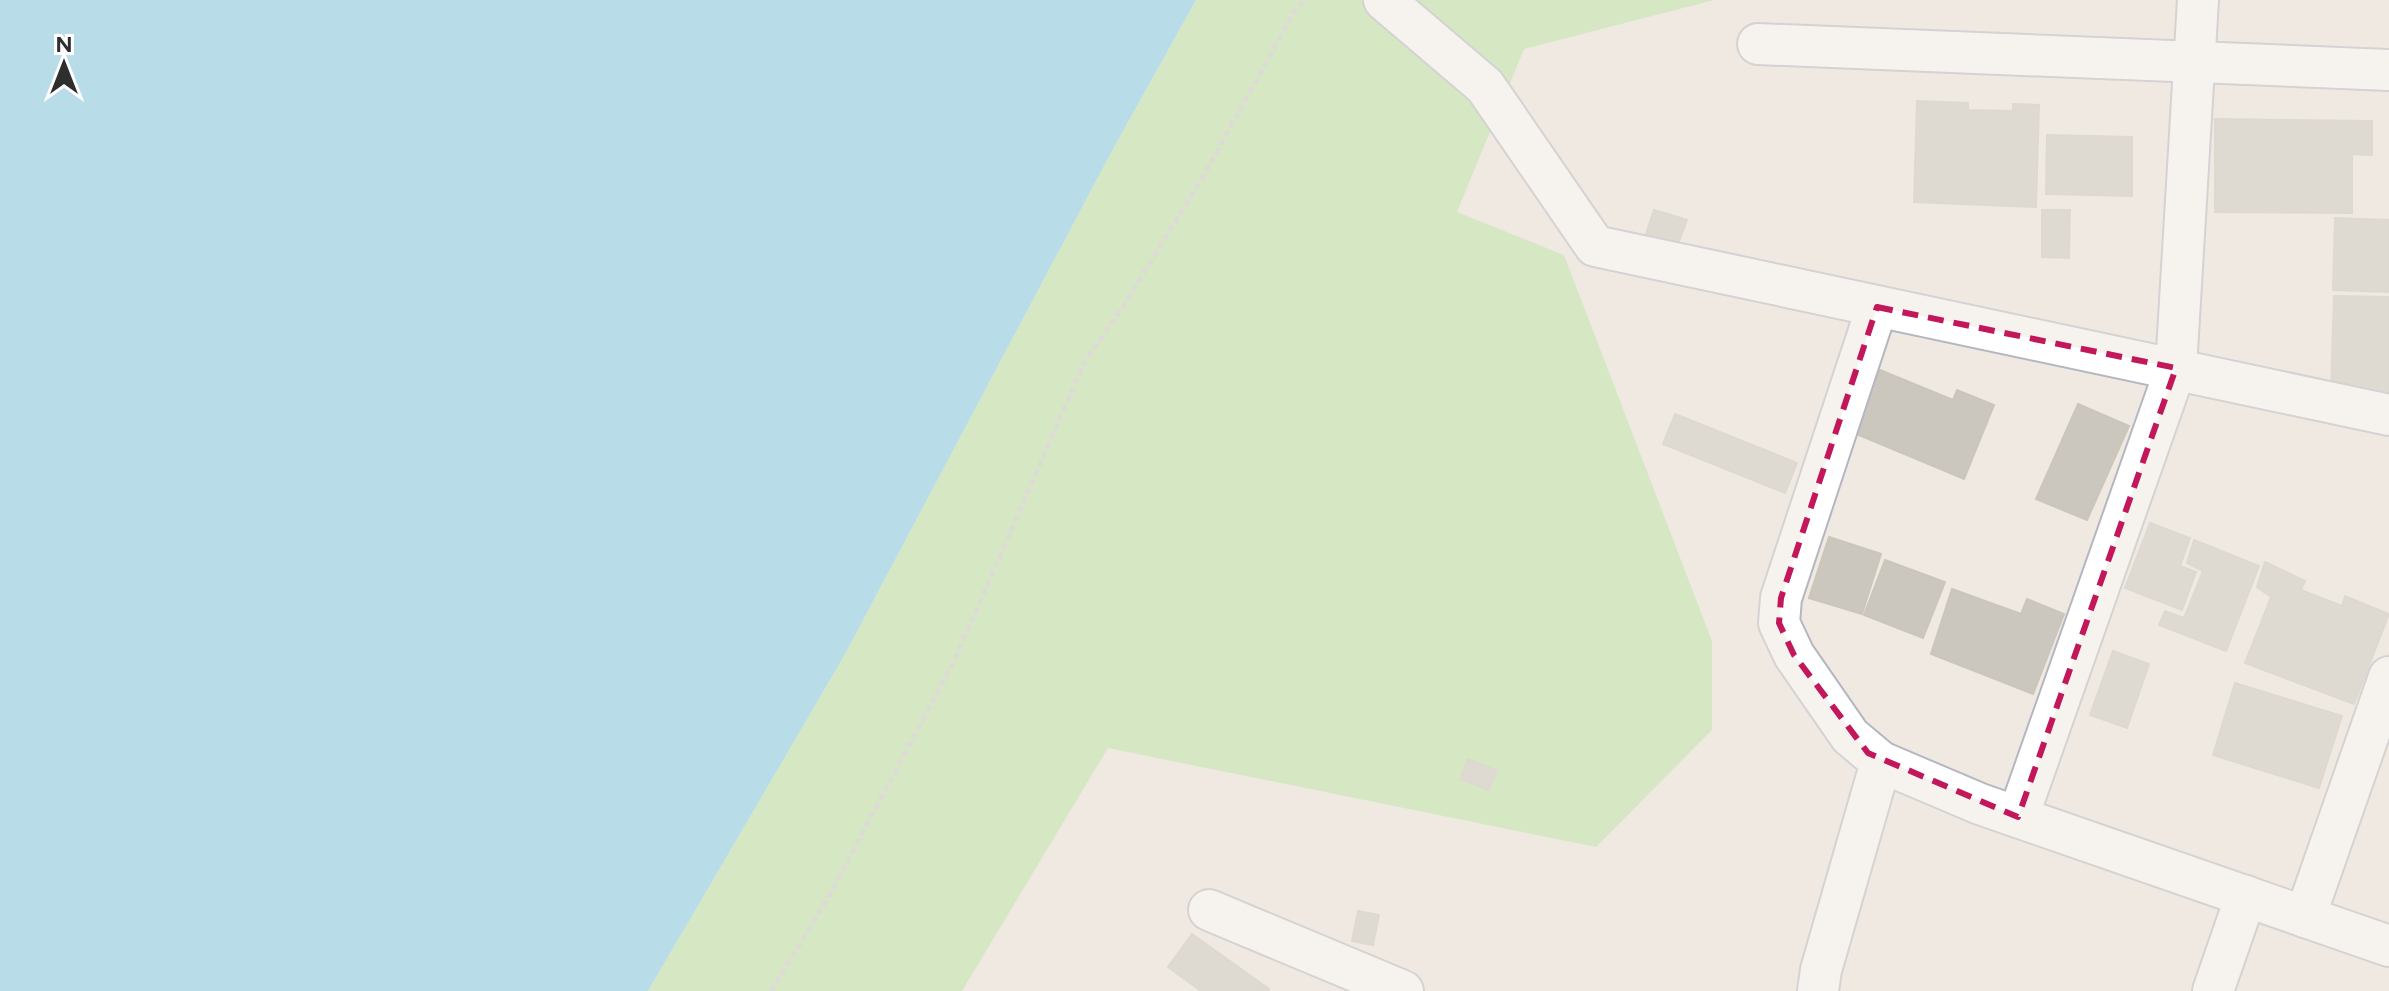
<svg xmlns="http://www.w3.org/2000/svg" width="2389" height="991" viewBox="0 0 2389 991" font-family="Figtree,sans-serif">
<rect width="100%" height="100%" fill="#efe9e1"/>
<path fill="#b6e59e" d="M1196 0H1714L1524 49 1457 212 1564 255 1712 641V730L1596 847 1108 748 962 991H648L844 656 1113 149Z"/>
<path fill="#75cff0" d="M0 0H1196L1113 149 844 656 648 991H0Z"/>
<g fill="#cbc7bf" stroke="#cbc5ba" stroke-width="2">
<path d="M1917 101 1968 103V110L2013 111V104L2039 105 2036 207 1914 202Z"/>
<path d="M2215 119 2372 121V155L2352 154V213L2215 212Z"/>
<path d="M2047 135 2132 137V196L2046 194Z"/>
<path d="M1654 210 1687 220 1678 244 1646 234Z"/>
<path d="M2042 210H2070L2069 258 2042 257Z"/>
<path d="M2335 218 2389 220V292L2333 290Z"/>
<path d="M2334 296 2389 297V393L2331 392Z"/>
<path d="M1880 370 1953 400 1957 390 1994 405 1964 479 1854 433Z"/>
<path d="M2078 404 2129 426 2087 520 2036 499Z"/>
<path d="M1675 414 1797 463 1785 493 1663 444Z"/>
<path d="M2150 523 2190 538 2180 566 2196 572 2182 610 2125 588Z"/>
<path d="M1829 537 1881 554 1862 614 1809 598Z"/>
<path d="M2194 540 2259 566 2226 651 2159 625 2165 611 2184 618 2203 571 2187 563Z"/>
<path d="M1885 560 1945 582 1923 638 1864 615Z"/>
<path d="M2265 562 2305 581 2301 590 2342 606 2345 596 2389 614 2354 704 2245 663 2271 597 2257 587Z"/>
<path d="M1952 589 2021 614 2027 599 2064 614 2033 694 1931 654Z"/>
<path d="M2113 651 2149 664 2127 728 2090 715Z"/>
<path d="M2235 683 2342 716 2319 788 2213 755Z"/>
<path d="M1468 759 1497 770 1489 790 1460 779Z"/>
<path d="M1358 911 1379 915 1373 945 1352 941Z"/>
<path d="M1192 934 1269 989 1267 991H1201L1168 967Z"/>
</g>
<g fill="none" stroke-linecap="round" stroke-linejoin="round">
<defs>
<g id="street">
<path d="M1384 0 1485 86 1595 246 2389 415"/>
<path d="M1758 44 2389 70"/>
<path d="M1877 307 1781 598 1779 623 1794 655 1850 736 1881 762 1980 804 2389 946"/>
<path d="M2018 817 2176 368 2198 0"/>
<path d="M1209 910 1403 991"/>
<path d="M2305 917 2389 677"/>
<path d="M1818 991 1821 970 1881 762"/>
<path d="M2213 991 2246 896"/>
</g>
</defs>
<use href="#street" stroke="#b4b7c1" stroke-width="44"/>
<path stroke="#c9c9c9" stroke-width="5" stroke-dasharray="6 4" stroke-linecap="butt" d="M771 991 829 896 955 659 1085 361 1124 305 1204 175 1295 10 1306 0"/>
<use href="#street" stroke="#fff" stroke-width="40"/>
</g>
<path d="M0 0H2389V991H0ZM1877 307 2176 368 2018 817 1868 753 1794 655 1779 623 1781 598Z" fill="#efe9e1" fill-opacity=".55" fill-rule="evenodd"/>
<path fill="none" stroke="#c2185b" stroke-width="6" stroke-dasharray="16 10" stroke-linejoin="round" d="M1877 307 2176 368 2018 817 1868 753 1794 655 1779 623 1781 598Z"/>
<g transform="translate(64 64)" stroke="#ffffff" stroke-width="6" paint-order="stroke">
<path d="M0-6L14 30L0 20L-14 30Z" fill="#2e2e2e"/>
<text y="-12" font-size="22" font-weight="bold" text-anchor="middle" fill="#2e2e2e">N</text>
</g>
</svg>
